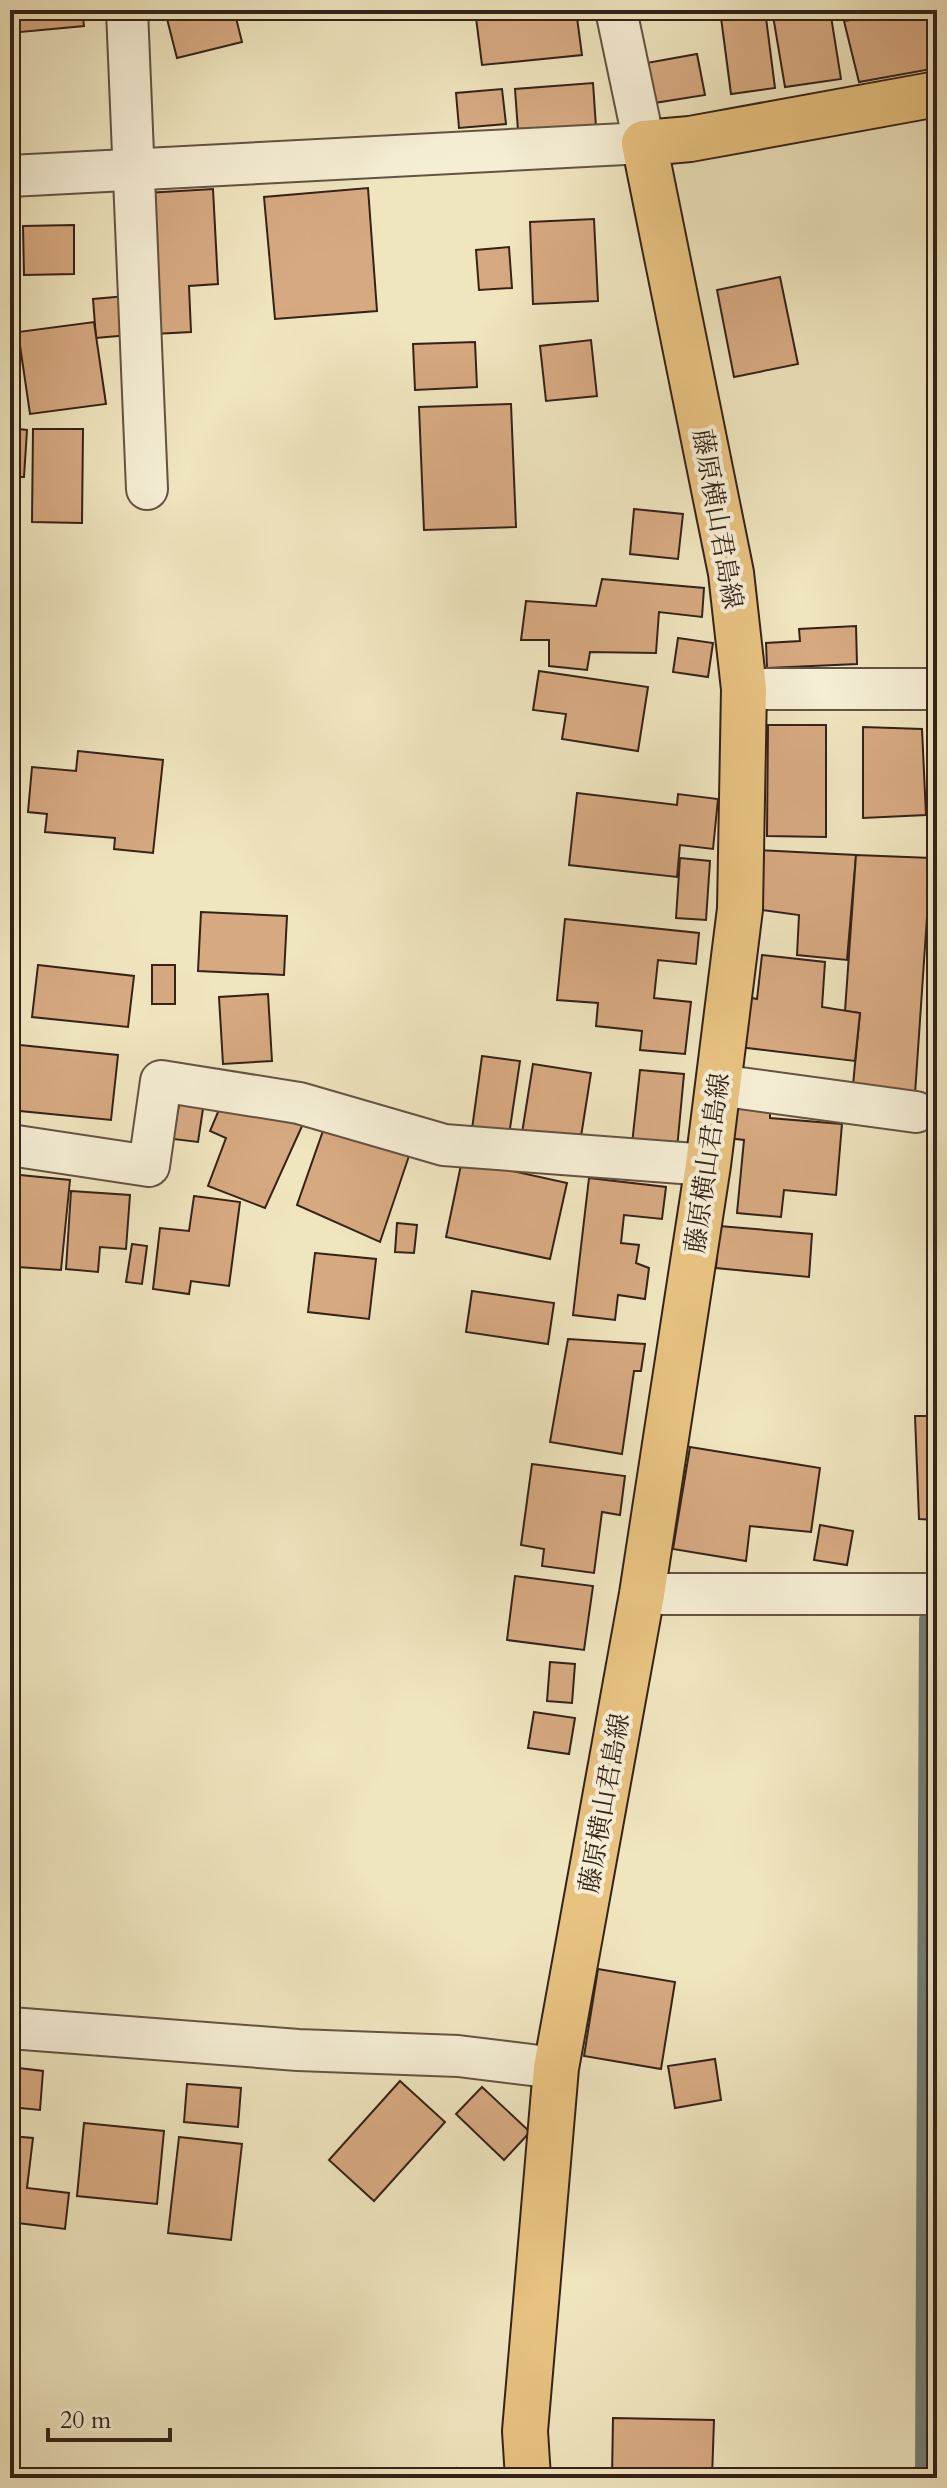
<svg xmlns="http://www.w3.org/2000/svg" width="947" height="2488" viewBox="0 0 947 2488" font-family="Cardo,'Noto Serif JP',serif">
<rect width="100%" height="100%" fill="#efe5bf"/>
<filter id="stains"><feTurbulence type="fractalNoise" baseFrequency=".0025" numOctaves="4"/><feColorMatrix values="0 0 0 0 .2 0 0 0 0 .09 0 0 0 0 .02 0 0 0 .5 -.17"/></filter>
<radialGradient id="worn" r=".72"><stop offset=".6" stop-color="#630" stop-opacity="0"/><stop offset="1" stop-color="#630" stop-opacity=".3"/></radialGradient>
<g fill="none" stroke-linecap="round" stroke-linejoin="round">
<path stroke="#728078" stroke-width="12" d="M921 2478 925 1619"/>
</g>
<g fill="#d7a981" stroke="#352219" stroke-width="2">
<path d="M10 10H82L84 26 10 33Z"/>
<path d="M186 10H234L242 42 177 58 166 15Z"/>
<path d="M475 10H576L582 55 482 65Z"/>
<path d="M720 10H765L775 88 731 94Z"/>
<path d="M772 10H830L841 79 785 87Z"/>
<path d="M912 10H933L937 68 859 82 844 21Z"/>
<path d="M697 54 705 95 648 104 641 64Z"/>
<path d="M593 83 596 127 518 131 515 89Z"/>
<path d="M502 89 506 124 459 128 456 93Z"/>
<path d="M368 188 377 311 275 319 264 197Z"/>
<path d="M213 189 218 284 189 286 191 332 154 334 146 193Z"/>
<path d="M594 219 598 301 533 304 530 222Z"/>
<path d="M74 225V274L24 275 23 226Z"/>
<path d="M509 247 512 288 479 290 476 250Z"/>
<path d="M780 277 798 364 734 377 717 290Z"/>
<path d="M126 296 129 335 96 338 93 299Z"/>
<path d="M94 322 106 404 30 414 18 332Z"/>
<path d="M591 340 597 396 546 401 540 346Z"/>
<path d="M475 342 477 387 415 390 413 344Z"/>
<path d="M511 404 516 527 424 530 419 407Z"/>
<path d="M10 428 27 430 24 477H10Z"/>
<path d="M33 429H83L82 523 32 522Z"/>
<path d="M634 509 683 514 678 559 630 554Z"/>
<path d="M602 579 704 588 702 617 659 612 656 653 590 652 587 670 549 666V640H521L526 601 596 606Z"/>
<path d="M856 626 857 664 767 668 766 643 800 641 799 629Z"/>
<path d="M678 638 713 643 708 677 673 672Z"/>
<path d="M539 671 648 687 638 751 562 739 566 714 533 710Z"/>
<path d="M768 725H826V837L767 836Z"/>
<path d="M863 727 922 729 926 815 863 818Z"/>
<path d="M78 751 163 760 153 853 114 849 115 838 45 832 47 814 28 812 32 767 76 771Z"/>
<path d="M577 793 677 805 678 794 718 799 713 849 680 845 677 877 569 865Z"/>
<path d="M757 850 856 855 847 960 797 955 799 915 754 909Z"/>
<path d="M856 855 931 858 915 1094 853 1085 860 1013 845 1011Z"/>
<path d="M680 858 710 861 706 920 676 918Z"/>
<path d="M201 912 287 916 284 975 198 971Z"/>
<path d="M565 919 699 933 696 964 658 960 654 998 691 1002 685 1054 640 1050 642 1031 596 1026 598 1003 557 1000Z"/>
<path d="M762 955 825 962 822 1007 860 1013 855 1061 739 1047 742 996 757 999Z"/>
<path d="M38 965 134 976 128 1027 32 1017Z"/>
<rect x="152" y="965" width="23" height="39"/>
<path d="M268 994 272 1061 223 1064 219 997Z"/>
<path d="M10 1044 118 1055 111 1120 10 1110Z"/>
<path d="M482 1056 520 1061 509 1135 472 1129Z"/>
<path d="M533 1064 591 1073 580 1143 522 1133Z"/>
<path d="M640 1070 684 1074 677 1149 632 1144Z"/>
<path d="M180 1099 204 1102 198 1142 173 1139Z"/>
<path d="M730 1102 770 1105V1118L842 1124 836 1195 784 1190 781 1217 737 1213 744 1140 727 1138Z"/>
<path d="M221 1105 303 1124 265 1208 208 1186 226 1138 210 1131Z"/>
<path d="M324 1128 409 1156 380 1242 297 1205Z"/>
<path d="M462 1160 567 1183 550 1259 446 1237Z"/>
<path d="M10 1174 70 1180 61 1270 18 1267V1245L10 1244Z"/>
<path d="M589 1178 666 1187 662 1219 624 1215 621 1243 639 1245 636 1263 649 1268 645 1299 618 1295 615 1320 573 1315Z"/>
<path d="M71 1191 130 1195 126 1249 100 1247 98 1272 66 1269Z"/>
<path d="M194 1196 240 1202 229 1286 191 1281 189 1294 153 1289 160 1228 189 1231Z"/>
<path d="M397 1223 417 1225 414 1253 395 1252Z"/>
<path d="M719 1226 812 1234 809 1277 716 1268Z"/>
<path d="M132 1244 147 1246 142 1284 126 1282Z"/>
<path d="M315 1253 376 1259 369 1319 308 1312Z"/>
<path d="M472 1291 554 1303 548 1344 466 1332Z"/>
<path d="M568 1339 645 1344 641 1371H634L622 1454 550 1442Z"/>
<path d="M915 1416H937V1520L919 1519Z"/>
<path d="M690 1447 820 1468 811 1532 750 1526 746 1561 673 1549Z"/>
<path d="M532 1464 625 1476 620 1515 602 1512 594 1573 542 1566 544 1549 521 1545Z"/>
<path d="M820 1525 853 1531 847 1565 814 1560Z"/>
<path d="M515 1576 593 1586 584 1650 507 1640Z"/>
<path d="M550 1662 575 1664 572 1703 547 1701Z"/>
<path d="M534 1712 575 1718 569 1754 528 1748Z"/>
<path d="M598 1969 675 1982 661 2069 584 2056Z"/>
<path d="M715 2059 721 2100 675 2108 668 2066Z"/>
<path d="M10 2067 43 2071 40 2110 10 2107Z"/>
<path d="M400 2081 445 2122 374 2201 329 2160Z"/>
<path d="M187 2084 241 2088 238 2127 184 2122Z"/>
<path d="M482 2087 530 2132 504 2160 456 2114Z"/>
<path d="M84 2123 164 2131 157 2204 77 2196Z"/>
<path d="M10 2136 33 2138 27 2188 69 2193 65 2229 10 2222Z"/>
<path d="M179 2137 242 2144 231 2240 168 2233Z"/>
<path d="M613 2418 714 2420 712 2478H612Z"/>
<path d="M456 2468 458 2478H409Z"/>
</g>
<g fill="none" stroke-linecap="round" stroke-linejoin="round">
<defs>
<g id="minor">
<path d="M127 10 147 489"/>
<path d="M10 176 644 143 616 10"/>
<path d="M744 689H937"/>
<path d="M718 1085 916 1112"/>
<path d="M10 1145 149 1166 161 1081 299 1103 444 1145 708 1165"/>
<path d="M642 1594H937"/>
<path d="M10 2028 298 2050 458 2056 556 2068"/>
</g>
<path id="major" d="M528 2478 525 2431 556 2068 642 1594 708 1165 740 909 744 689 731 573 644 143 690 139 937 94"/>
</defs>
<use href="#minor" stroke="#645342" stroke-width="44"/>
<use href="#major" stroke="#352219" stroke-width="48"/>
<use href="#minor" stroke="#f5eed5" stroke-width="40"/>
<use href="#major" stroke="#e8c280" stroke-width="44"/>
</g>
<g text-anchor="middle" stroke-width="8" stroke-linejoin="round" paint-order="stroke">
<g font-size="26" fill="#352219" stroke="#f5eed5">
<text transform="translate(718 519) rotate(80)" y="9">藤原横山君島線</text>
<text transform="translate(707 1163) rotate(-82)" y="9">藤原横山君島線</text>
<text transform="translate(604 1803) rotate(-80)" y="9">藤原横山君島線</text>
</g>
</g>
<rect width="947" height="2488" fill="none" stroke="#efe5bf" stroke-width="40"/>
<rect x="12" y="12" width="923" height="2464" fill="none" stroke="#352219" stroke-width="4"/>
<rect x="20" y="20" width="907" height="2448" fill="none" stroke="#352219" stroke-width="2"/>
<path d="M48 2428v12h122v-12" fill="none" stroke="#352219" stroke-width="4"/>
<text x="60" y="2428" font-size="24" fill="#352219" stroke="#f5eed5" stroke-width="6" paint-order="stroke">20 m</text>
<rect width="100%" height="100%" filter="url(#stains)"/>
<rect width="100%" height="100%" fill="url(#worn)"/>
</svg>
